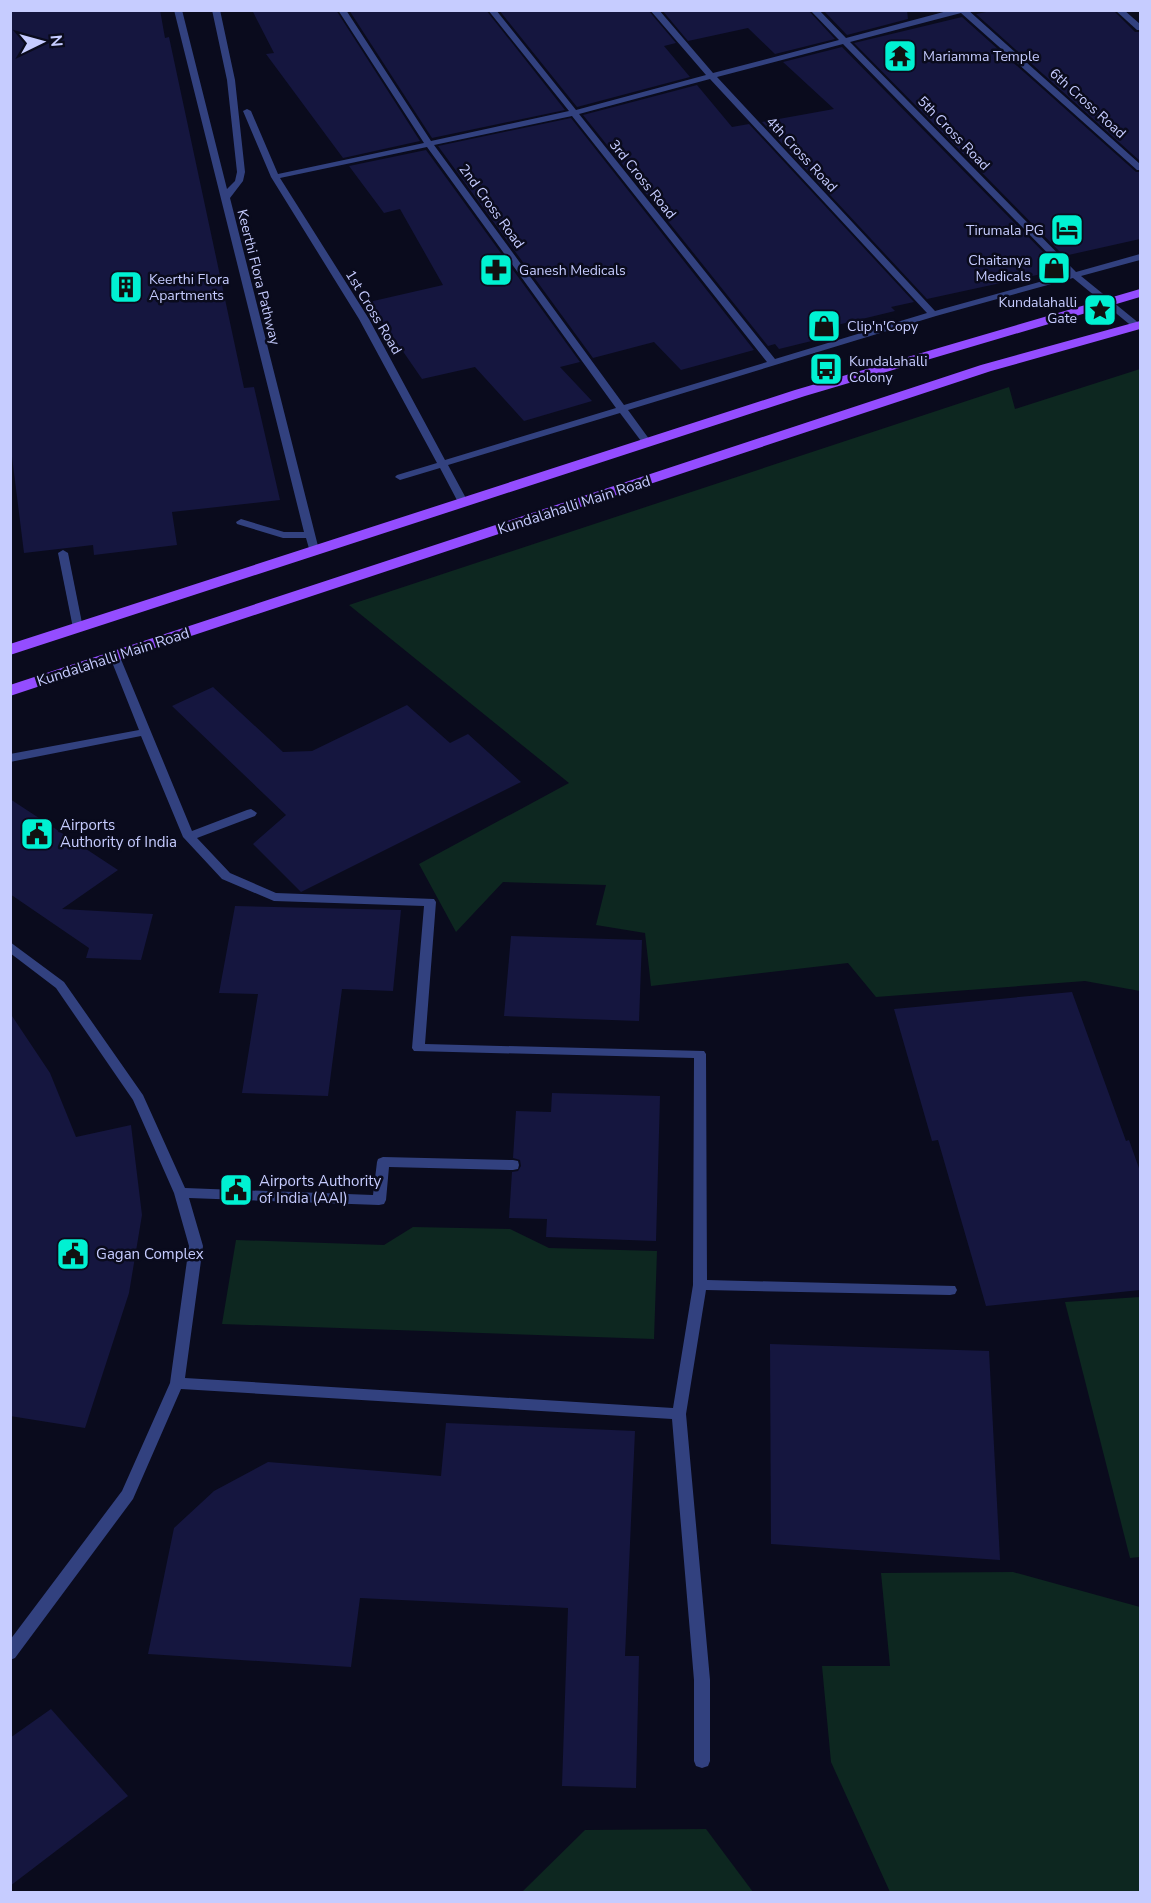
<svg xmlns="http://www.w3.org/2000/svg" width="1151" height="1903" viewBox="0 0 1151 1903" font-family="'Nunito Sans',sans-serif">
<rect width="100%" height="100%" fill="#0a0b1d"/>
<g fill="#0d2720">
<path d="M1140 369V991L1085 981 876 997 848 963 651 986 645 933 596 925 606 885 503 882 456 932 419 864 569 783 349 605 1009 387 1015 409Z"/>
<path d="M413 1227 510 1229 549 1248 657 1251 654 1339 222 1324 236 1240 384 1245Z"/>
<path d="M1140 1297V1557L1130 1558 1065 1302Z"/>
<path d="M1013 1572 1140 1607V1892H890L831 1762 822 1666H890L881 1573Z"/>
<path d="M706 1829 753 1892H522L585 1830Z"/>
</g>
<g fill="#15163f">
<path d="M10 10H160L165 38 169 37 244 388 254 387 280 500 172 512 177 545 94 555 93 545 24 553 10 441Z"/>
<path d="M252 10H336L420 141 343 158 266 54 274 53Z"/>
<path d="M349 10H486L565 110 432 138Z"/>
<path d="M499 10H648L676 43 664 46 690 77 577 107Z"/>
<path d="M662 10H808L835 39 775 54 748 28 688 41Z"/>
<path d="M823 10H907L908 19 847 35Z"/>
<path d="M996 10H1113L1135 32H1140V161L976 14Z"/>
<path d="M962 17 1136 172H1140V239L1064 256 854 43Z"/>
<path d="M842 47 1050 259 1040 261 1051 272 927 299 762 122 834 109 783 62Z"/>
<path d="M697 85 732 127 749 124 914 302 891 307 895 311 833 326 840 334 779 349 775 344 768 346 583 115Z"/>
<path d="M571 118 754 350 681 370 654 342 593 358 438 146Z"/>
<path d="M426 150 580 362 560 367 592 401 524 421 475 367 422 379 369 302 443 285 400 209 384 213 349 166Z"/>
<path d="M213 687 283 752 312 751 407 705 450 743 468 734 521 782 301 892 253 844 286 815 172 706Z"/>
<path d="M10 799 118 870 62 909 153 914 141 960 86 958 89 948 10 894Z"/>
<path d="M235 906 401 910 393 991 342 989 328 1096 242 1093 258 994 219 993Z"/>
<path d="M511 936 642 940 639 1021 504 1016Z"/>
<path d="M1072 992 1126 1141 1129 1140 1140 1171V1290L986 1306 938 1140 932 1141 894 1009Z"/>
<path d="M10 1013 50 1073 76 1137 131 1125 142 1215 129 1293 85 1428 10 1416Z"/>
<path d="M552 1093 660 1096 656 1241 546 1237 547 1219 509 1218 512 1172 518 1171 521 1166 520 1160 513 1158 516 1111 551 1112Z"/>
<path d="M770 1344 989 1351 1000 1560 771 1544Z"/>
<path d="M446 1423 635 1431 625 1656H639L636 1788 562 1786 568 1608 360 1598 351 1667 148 1654 174 1528 214 1491 268 1462 441 1476Z"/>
<path d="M51 1709 128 1796 10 1886V1738Z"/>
</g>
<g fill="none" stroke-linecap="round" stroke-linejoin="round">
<path fill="#32417f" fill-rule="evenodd" d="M115 654 120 657 192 831 247 810 251 809 257 813 255 816 197 838 230 873 276 893 434 899 436 902 425 1044 704 1051 706 1054 707 1280 955 1286 957 1290 955 1294 950 1295 706 1290 686 1414 710 1680V1761L708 1766 702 1768 696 1766 694 1761V1680L672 1419 181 1389 133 1499 15 1658 10 1660V1640L122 1491 170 1383 189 1246 174 1193 133 1100 56 988 10 953V942L64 982 143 1095 185 1188 373 1195 377 1162 378 1159 383 1157 513 1160 518 1161 519 1165 518 1169 513 1170 389 1167 386 1200 384 1204 379 1205 189 1198 203 1246 185 1378 673 1408 693 1285 694 1058 414 1051 412 1048 424 906 274 901 222 879 183 837 141 736 10 762V754L139 730 110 657Z"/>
<g fill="#32417f" fill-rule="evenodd">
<path d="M174 10H182L227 189 235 181 237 172 227 80 212 10H220L235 80 245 172 243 181 230 198 319 550 318 552H310L306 538H283L237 524 236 522 241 519 284 532H304Z"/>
<path d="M338 10H346L431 141 569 111 488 10H496L576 110 706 75 650 10H659L713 73 839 40 810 10H819L846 38 951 10H968L1140 164V170H1137L961 13 850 42 1076 272 1140 254V260L1081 276 1140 324V328H1134L1073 278 936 316 628 410 652 443 650 445H644L620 413 448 465 468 502 467 504H459L440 468 400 480 395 477 397 475 437 463 359 319 271 177 243 111 247 109 251 111 278 174 424 143ZM843 44 1068 274 935 311 717 77ZM710 79 927 313 775 359 579 114ZM572 116 767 362 624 405 434 145ZM427 147 616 408 445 460 369 319 280 178Z"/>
<path d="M1115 10H1124L1140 24V30H1137Z"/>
<path d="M63 550 68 553 83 628 78 631 73 628 58 553Z"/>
</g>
<g fill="#944dff" fill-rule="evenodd">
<path d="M1140 289V297L805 396 10 655V644L795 390Z"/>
<path d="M1140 321V329L991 371 10 696V685L981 365Z"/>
</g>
</g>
<defs>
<symbol id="temple-square" viewBox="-11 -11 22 22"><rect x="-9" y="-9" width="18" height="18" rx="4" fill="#00f1d2" stroke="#0a0b1d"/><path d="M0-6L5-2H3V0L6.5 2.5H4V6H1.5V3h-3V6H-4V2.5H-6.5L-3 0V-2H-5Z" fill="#111"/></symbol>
<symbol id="hotel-square" viewBox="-11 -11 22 22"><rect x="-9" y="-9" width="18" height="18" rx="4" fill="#00f1d2" stroke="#0a0b1d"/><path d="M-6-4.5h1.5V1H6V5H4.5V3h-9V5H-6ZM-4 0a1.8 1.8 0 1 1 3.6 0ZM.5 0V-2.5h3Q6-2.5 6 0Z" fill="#111"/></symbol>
<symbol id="shop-square" viewBox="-11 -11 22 22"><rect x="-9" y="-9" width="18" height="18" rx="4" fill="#00f1d2" stroke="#0a0b1d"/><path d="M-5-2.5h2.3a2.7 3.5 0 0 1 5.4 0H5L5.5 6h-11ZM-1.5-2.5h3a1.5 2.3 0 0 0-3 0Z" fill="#111"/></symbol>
<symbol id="pharmacy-square" viewBox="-11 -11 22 22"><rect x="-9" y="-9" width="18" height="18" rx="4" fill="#00f1d2" stroke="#0a0b1d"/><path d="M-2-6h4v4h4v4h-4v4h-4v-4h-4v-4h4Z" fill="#111"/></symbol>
<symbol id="building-square" viewBox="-11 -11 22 22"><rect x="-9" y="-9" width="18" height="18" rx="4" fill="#00f1d2" stroke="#0a0b1d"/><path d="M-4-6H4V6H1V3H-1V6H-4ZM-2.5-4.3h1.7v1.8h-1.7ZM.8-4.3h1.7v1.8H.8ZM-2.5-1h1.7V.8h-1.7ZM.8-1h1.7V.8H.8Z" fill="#111"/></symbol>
<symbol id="sight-square" viewBox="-11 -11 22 22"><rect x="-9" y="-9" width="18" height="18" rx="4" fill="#00f1d2" stroke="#0a0b1d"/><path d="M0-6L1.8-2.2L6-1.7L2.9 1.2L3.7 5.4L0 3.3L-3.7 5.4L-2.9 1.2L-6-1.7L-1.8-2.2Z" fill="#111"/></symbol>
<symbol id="bus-square" viewBox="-11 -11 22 22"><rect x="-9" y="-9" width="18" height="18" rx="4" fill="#00f1d2" stroke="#0a0b1d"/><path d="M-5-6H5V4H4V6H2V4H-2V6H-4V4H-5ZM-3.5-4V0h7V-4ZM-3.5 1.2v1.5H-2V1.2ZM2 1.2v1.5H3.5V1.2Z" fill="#111"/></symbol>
<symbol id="civic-square" viewBox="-11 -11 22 22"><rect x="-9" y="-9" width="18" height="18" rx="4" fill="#00f1d2" stroke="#0a0b1d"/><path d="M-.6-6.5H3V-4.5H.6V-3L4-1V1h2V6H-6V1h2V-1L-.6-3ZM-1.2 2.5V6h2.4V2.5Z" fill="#111"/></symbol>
</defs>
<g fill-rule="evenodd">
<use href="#temple-square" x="881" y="37" width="38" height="38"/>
<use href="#hotel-square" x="1048" y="211" width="38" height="38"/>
<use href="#shop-square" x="1035" y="249" width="38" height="38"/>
<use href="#pharmacy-square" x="477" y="251" width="38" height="38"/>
<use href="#building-square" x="107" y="268" width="38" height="38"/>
<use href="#sight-square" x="1081" y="291" width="38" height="38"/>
<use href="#shop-square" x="805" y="307" width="38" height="38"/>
<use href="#bus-square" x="807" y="350" width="38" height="38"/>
<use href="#civic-square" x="18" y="815" width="38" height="38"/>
<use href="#civic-square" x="217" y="1171" width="38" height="38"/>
<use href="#civic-square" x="54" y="1235" width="38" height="38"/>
</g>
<g text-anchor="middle" stroke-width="5" stroke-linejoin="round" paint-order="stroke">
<g font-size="14" fill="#c6ccff" stroke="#0a0b1d" text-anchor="start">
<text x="923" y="61">Mariamma Temple</text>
<text x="1044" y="235" text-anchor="end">Tirumala PG</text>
<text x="1031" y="265" text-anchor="end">Chaitanya<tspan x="1031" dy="16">Medicals</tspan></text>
<text x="519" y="275">Ganesh Medicals</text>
<text x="149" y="284">Keerthi Flora<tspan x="149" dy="16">Apartments</tspan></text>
<text x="1077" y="307" text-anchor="end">Kundalahalli<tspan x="1077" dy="16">Gate</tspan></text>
<text x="847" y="331">Clip'n'Copy</text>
<text x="849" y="366">Kundalahalli<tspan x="849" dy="16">Colony</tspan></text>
</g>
<g font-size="14" fill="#c6ccff" stroke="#0a0b1d">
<text transform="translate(1088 103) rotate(42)" y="5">6th Cross Road</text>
<text transform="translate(954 133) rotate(46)" y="5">5th Cross Road</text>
<text transform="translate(802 154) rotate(47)" y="5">4th Cross Road</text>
<text transform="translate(643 179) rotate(51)" y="5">3rd Cross Road</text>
<text transform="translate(492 206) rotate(54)" y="5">2nd Cross Road</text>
<text transform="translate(259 277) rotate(76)" y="5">Keerthi Flora Pathway</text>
<text transform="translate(374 312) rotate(59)" y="5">1st Cross Road</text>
</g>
<g font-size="15" fill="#c6ccff" stroke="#0a0b1d">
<text transform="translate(574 505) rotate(-18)" y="5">Kundalahalli Main Road</text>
<text transform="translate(113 657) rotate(-18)" y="5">Kundalahalli Main Road</text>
</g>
<g font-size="15" fill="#c6ccff" stroke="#0a0b1d" text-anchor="start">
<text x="60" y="830">Airports<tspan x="60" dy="17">Authority of India</tspan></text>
<text x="259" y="1186">Airports Authority<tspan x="259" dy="17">of India (AAI)</tspan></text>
<text x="96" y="1259">Gagan Complex</text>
</g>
</g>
<rect width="1151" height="1903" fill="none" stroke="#c6ccff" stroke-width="24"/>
<g transform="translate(42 42) rotate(85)" stroke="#0a0b1d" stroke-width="4.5" paint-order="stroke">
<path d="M0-4.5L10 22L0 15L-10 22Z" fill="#c6ccff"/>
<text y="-9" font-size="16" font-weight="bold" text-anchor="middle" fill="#c6ccff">N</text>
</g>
</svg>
